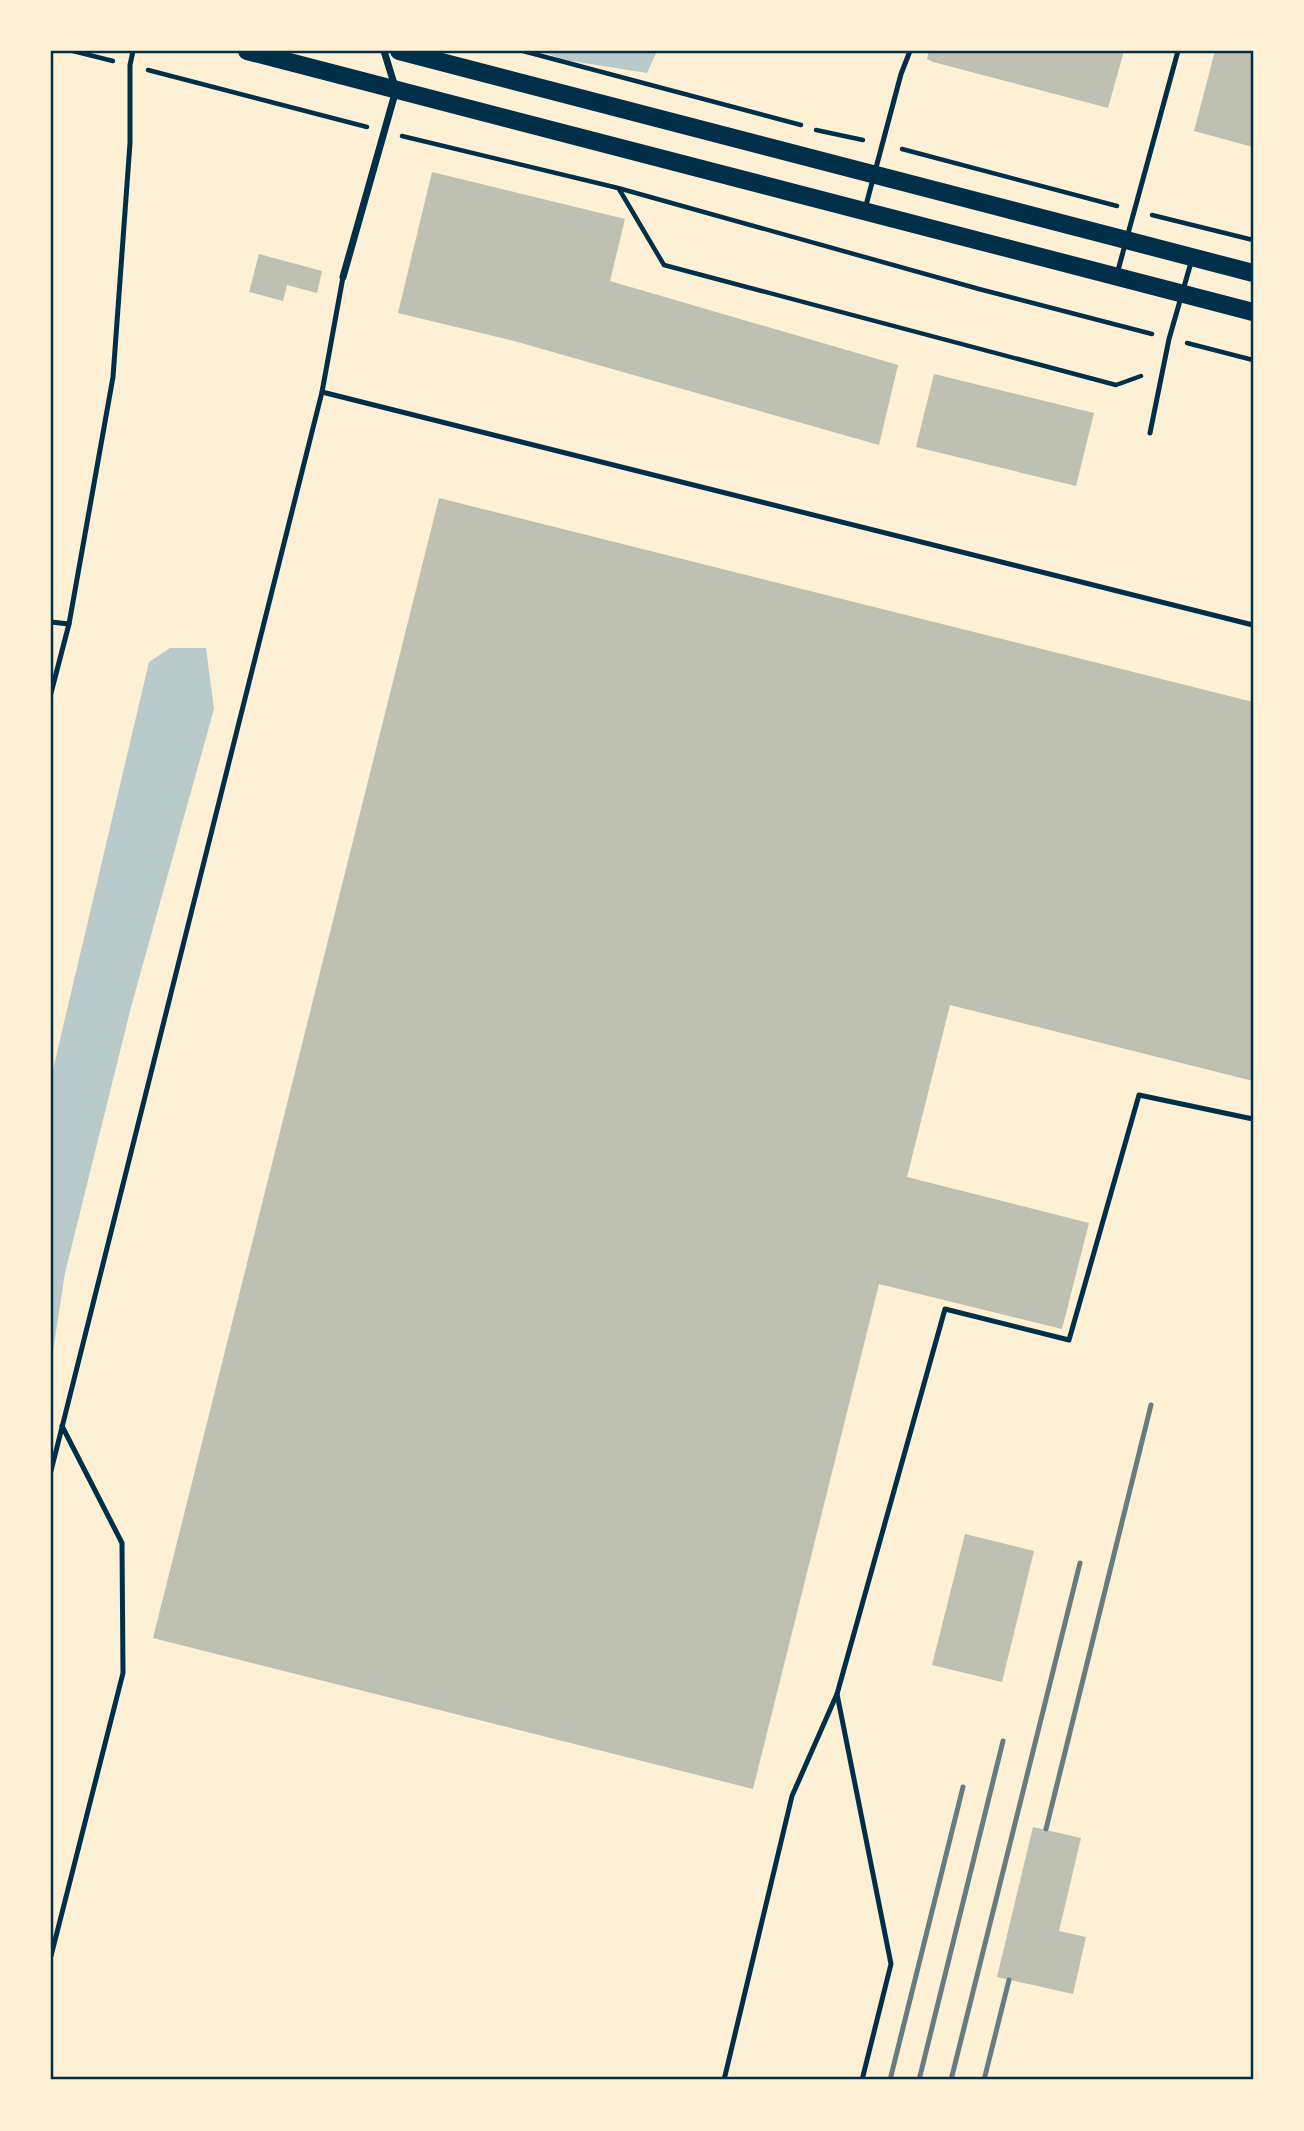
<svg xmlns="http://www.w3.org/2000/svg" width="1304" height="2131" viewBox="0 0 1304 2131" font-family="Commissioner,sans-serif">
<rect width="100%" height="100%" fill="#fdf0d5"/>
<g fill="#b9caca">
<path d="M540 51H657L647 73 565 60Z"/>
<path d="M170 648H206L214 709 131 1007 65 1273 51 1364V1078L149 662Z"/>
</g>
<g fill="#bec0b2">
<path d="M929 51H1124L1108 108 933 62 927 59Z"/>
<path d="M1215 51H1253V147L1194 131Z"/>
<path d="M432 172 625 219 610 281 898 365 879 445 514 341 398 313Z"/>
<path d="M259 254 322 271 317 293 287 285 283 301 249 292Z"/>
<path d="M934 374 1094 413 1076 486 916 447Z"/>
<path d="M439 498 1253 702V1081L950 1005 907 1177 1089 1223 1062 1329 879 1284 753 1789 153 1638Z"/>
<path d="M965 1534 1034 1551 1002 1682 932 1665Z"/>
<path d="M1033 1827 1081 1838 1059 1931 1086 1937 1073 1994 997 1977Z"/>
</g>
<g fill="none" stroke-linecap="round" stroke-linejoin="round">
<g stroke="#003049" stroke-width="4.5">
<path d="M73 51 113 61"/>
<path d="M523 51 801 125"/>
<path d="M148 70 367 127"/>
<path d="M816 130 863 140"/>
<path d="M402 136 618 188 979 289 1152 334"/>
<path d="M902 149 1117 206"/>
<path d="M619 189 664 265 1116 385 1141 376"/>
<path d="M1152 215 1253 240"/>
<path d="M1187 343 1253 360"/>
</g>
<g stroke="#003049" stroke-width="5">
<path d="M865 209 901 74 910 51"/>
<path d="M1117 274 1178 51"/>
<path d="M322 392 1253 625"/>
<path d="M1150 433 1169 339 1192 259"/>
<path d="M51 622 69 624"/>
<path d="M51 693 69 624 113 377 130 143V65L133 51"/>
<path d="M51 1471 322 392 343 277"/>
<path d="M837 1694 891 1964 862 2080"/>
<path d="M51 1956 123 1673 122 1543 62 1426"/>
<path d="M724 2080 792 1796 837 1694 945 1309 1069 1340 1139 1095 1253 1119"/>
</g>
<path stroke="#003049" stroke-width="7" d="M343 277 396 90 384 51"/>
<g stroke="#003049" stroke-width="18">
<path d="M247 51 1253 312"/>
<path d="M399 51 1253 273"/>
</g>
<g stroke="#657d81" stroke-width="5">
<path d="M1046 1829 1151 1405"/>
<path d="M890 2080 963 1787"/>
<path d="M919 2080 1003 1741"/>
<path d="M951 2080 1080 1563"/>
<path d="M984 2080 1009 1980"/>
</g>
</g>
<rect width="1304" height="2131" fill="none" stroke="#fdf0d5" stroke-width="105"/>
<rect x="52" y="52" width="1200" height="2026" fill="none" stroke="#003049" stroke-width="2.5"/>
</svg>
